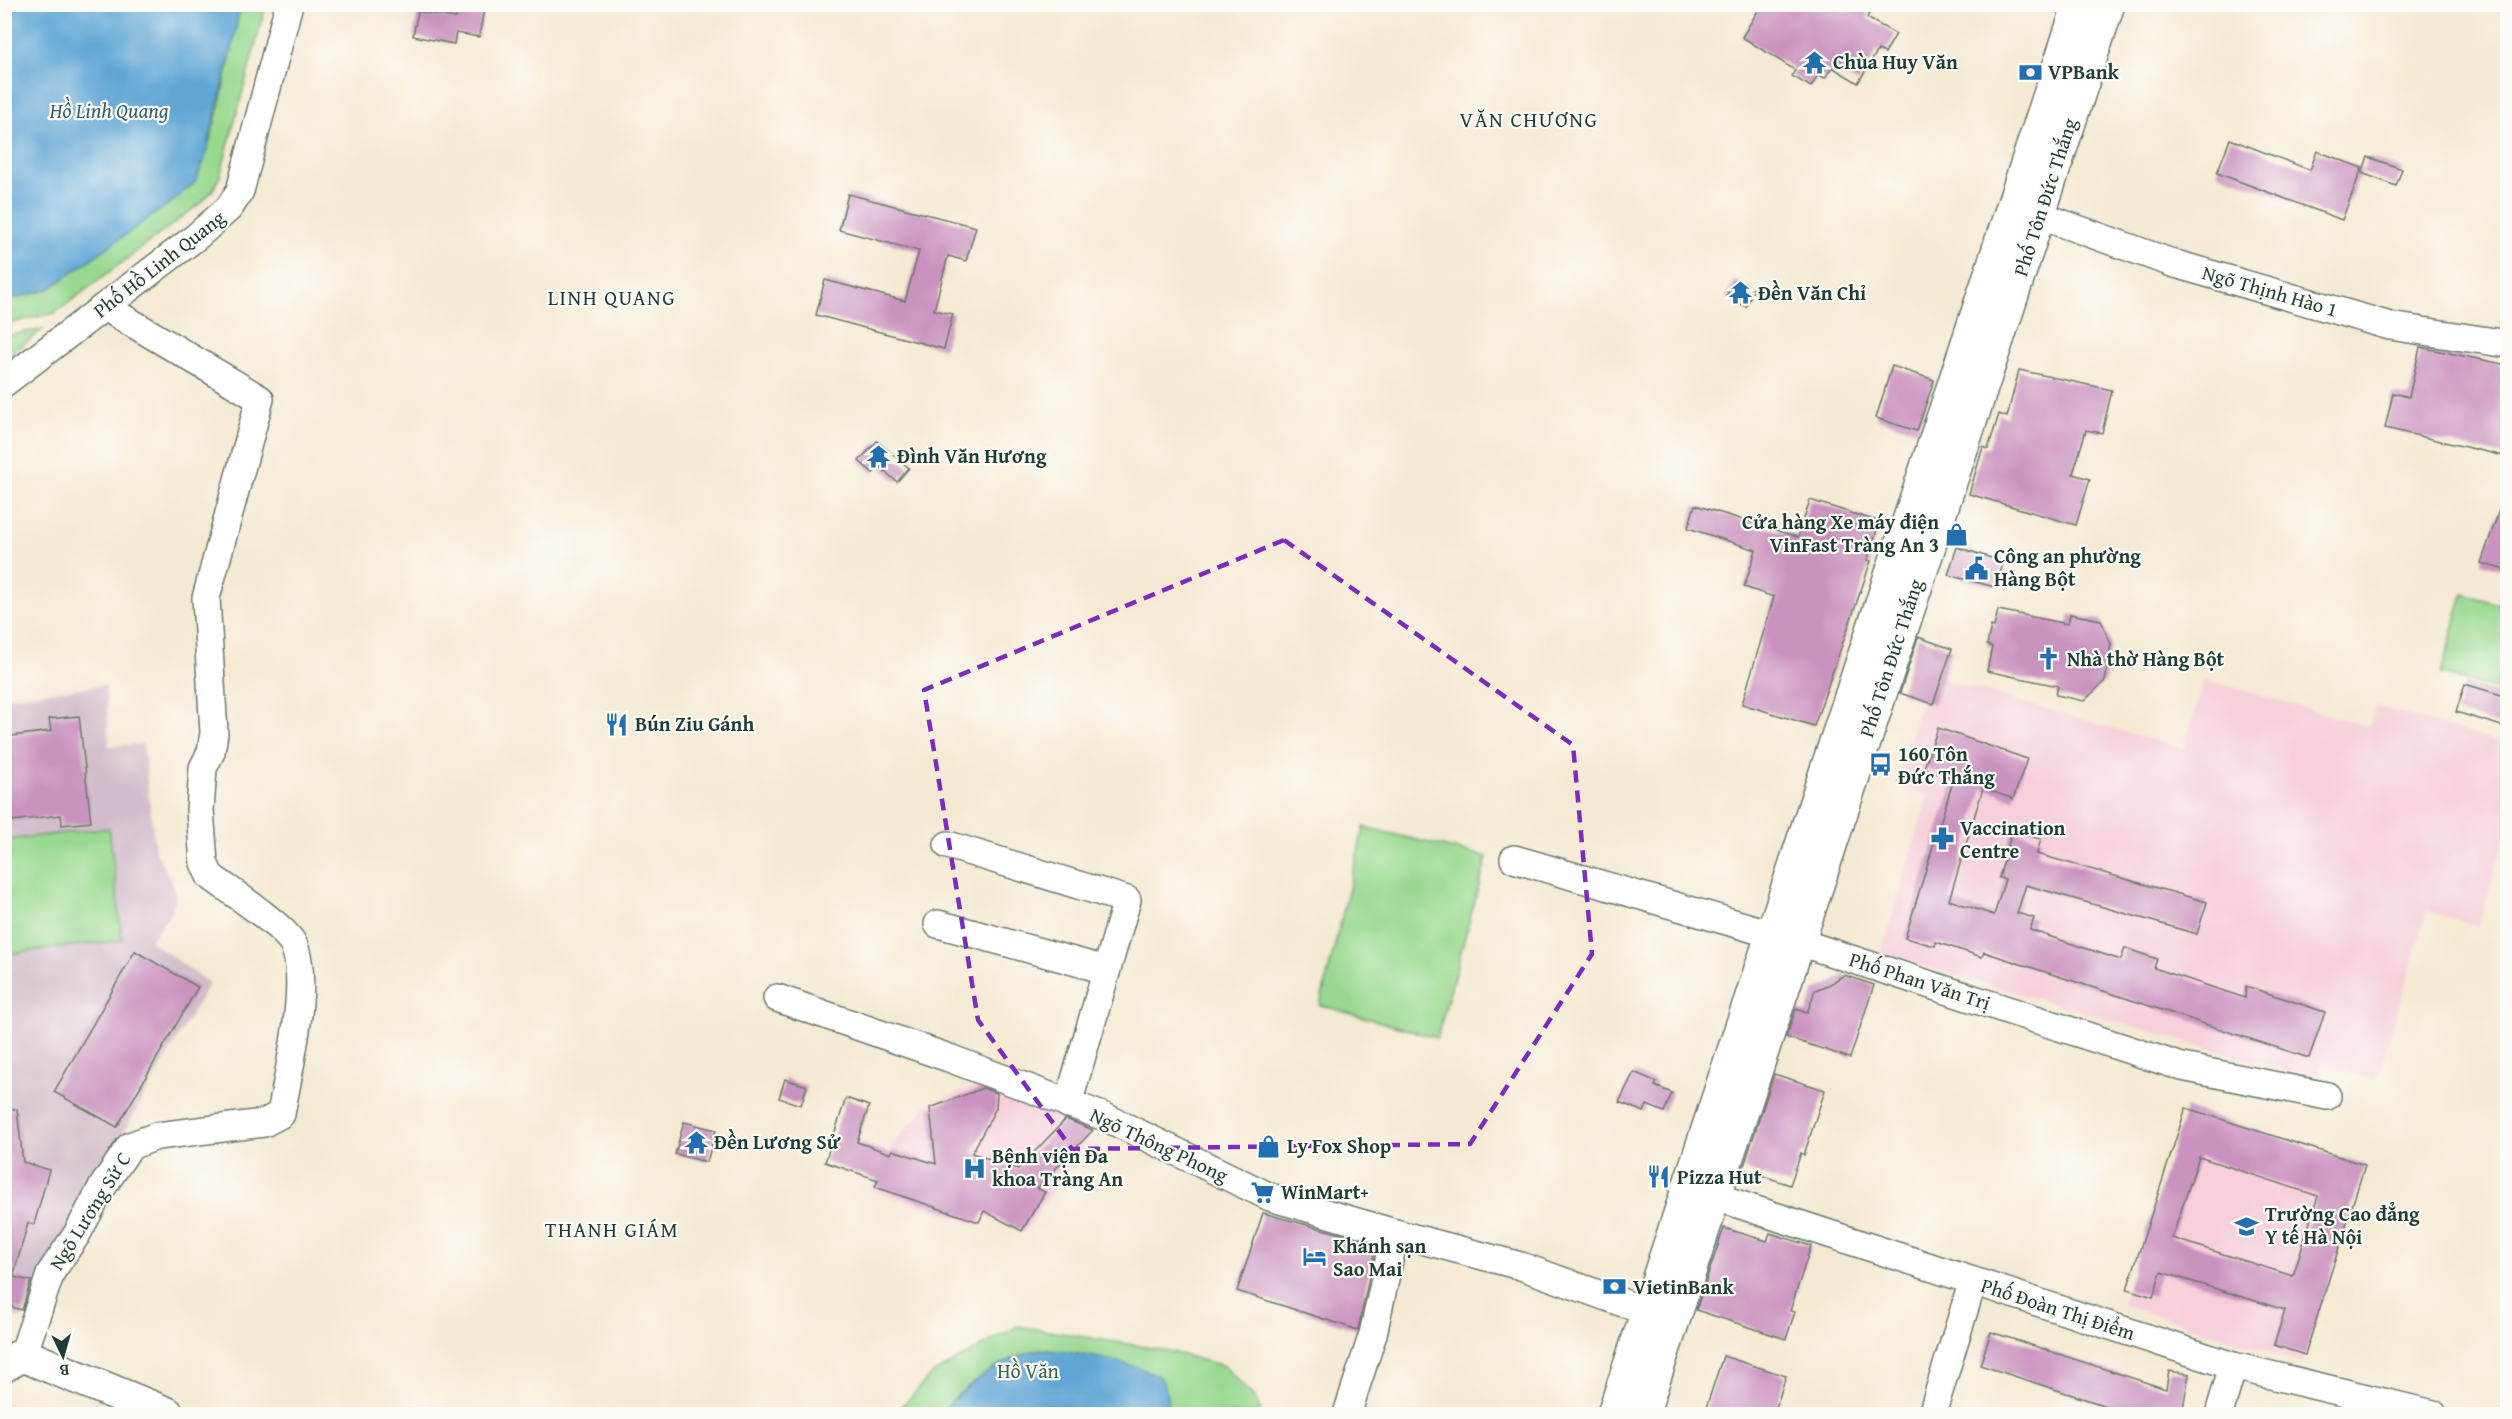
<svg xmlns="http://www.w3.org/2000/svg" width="2512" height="1419" viewBox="0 0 2512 1419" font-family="'Gentium Book Plus',serif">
<rect width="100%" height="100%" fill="#fdfcf7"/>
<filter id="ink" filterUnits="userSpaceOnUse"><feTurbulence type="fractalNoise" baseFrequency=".0167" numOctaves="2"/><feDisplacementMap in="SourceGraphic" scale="12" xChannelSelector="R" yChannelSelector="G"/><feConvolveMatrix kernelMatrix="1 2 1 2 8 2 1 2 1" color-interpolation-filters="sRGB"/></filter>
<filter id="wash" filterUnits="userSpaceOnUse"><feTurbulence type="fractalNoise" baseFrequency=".008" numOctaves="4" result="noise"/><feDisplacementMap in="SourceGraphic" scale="24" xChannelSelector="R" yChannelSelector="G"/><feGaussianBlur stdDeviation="1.35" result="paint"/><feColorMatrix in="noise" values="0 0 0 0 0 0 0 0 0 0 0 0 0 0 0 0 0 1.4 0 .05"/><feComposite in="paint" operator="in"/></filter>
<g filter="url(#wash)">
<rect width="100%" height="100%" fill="#f4e9d2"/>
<g fill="#f6cfd9">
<path d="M1929 675 2184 749 2204 679 2369 727 2375 706 2507 744V830L2479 926 2427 911 2377 1081 2321 1064 2316 1079 1881 954 1928 795 1896 786Z"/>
<path d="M995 1079 1101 1121 1024 1233 985 1215 979 1226 871 1190 891 1146 927 1105Z"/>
<path d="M2186 1108 2365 1165 2303 1363 2122 1304Z"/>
</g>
<path fill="#d1bdcb" d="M106 685 109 746 143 744 155 850 175 888 176 898 171 913 150 941 209 983 120 1138 22 1318 5 1314V697Z"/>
<g fill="#98d88f" stroke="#5c8a62" stroke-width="1.5">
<path d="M240 5H266L220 176 213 190 202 202 55 313 5 324 4 301 49 289 195 182C218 126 229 64 240 5Z"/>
<path d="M44 329 5 358V336Z"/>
<path d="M2463 594 2507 606V692L2441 674Z"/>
<path d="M1364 827 1487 857 1437 1038 1320 1005Z"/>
<path d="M109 828 122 940 5 954V840Z"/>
<path d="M1018 1326 1164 1350 1224 1366 1255 1398 1262 1414H895L932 1374Z"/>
</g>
<g fill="#5fa6d5" stroke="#3f7284" stroke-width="1.5">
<path d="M5 4 240 5 233 45 204 161 195 182 176 199 49 289 5 301Z"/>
<path d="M1040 1349C1064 1351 1144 1363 1160 1378 1168 1386 1167 1404 1169 1414H941C965 1383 1002 1359 1040 1349Z"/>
</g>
<g id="blocks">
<g fill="#ca93bf" fill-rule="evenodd">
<path d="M458 4H485L479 37 456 33 454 44 413 36 418 11 456 18Z"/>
<path d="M1762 4H1853L1869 14 1867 18 1896 34 1885 53 1878 50 1858 83 1832 67 1825 78 1818 75 1811 87 1792 76 1795 70 1742 37Z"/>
<path d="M2230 139 2310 170 2317 151 2362 168 2342 220 2217 173Z"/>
<path d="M2368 157 2402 169 2396 186 2362 173Z"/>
<path d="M848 194 976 227 966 261 948 256 934 310 953 314 944 349 816 315 825 280 905 301 919 251 839 230Z"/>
<path d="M1734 280 1754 289 1746 307 1726 297Z"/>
<path d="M2420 347 2508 365V457L2385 428 2393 393 2409 397Z"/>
<path d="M1892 366 1934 380 1917 431 1876 418Z"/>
<path d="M2019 370 2112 390 2102 433 2086 430 2073 474 2090 479 2076 525 1969 494 1983 447 1988 449 1999 414 2007 417Z"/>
<path d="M877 441 909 468 897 482 879 466 873 473 859 461Z"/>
<path d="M2505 494H2508V571L2481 563Z"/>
<path d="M1810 500 1880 522 1867 560 1871 561 1814 726 1742 704 1774 597 1744 587 1756 550 1688 528 1695 505 1798 537Z"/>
<path d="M1957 547 2004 562 1995 587 1948 575Z"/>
<path d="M1998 610 2068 624 2070 614 2101 620 2111 644 2105 681 2084 701 2056 695 2058 686 1987 671 1992 647 1987 645 1991 626 1994 627Z"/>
<path d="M1918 637 1952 649 1933 704 1900 693Z"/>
<path d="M2465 684 2508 697V728L2456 712Z"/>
<path d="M79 716 91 822 62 825 61 815 4 822V737L51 731 49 719Z"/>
<path d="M1938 728 2027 759 2013 799 1983 788 1949 900 1994 915 2005 879 1999 878 2012 831 2041 839 2037 854 2207 902 2197 934 2026 885 2017 913 2034 918 2030 930 2121 960 2125 948 2157 959 2154 968 2245 998 2246 986 2325 1012 2309 1058 1984 952 1982 957 1936 942 1935 946 1905 938 1954 778 1924 768Z"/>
<path d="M135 951 198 987 117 1127 54 1092Z"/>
<path d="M1844 975 1874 985 1850 1058 1786 1037 1796 1009 1807 1013 1815 990 1830 984Z"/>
<path d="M1634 1072 1657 1082 1655 1086 1672 1093 1664 1112 1647 1105 1644 1112 1619 1102Z"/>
<path d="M1774 1074 1825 1090 1804 1155 1801 1153 1790 1185 1743 1169Z"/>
<path d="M785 1079 807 1086 801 1105 779 1098Z"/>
<path d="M983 1088 997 1093 996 1108 972 1153 1018 1169 1066 1119 1093 1130 1037 1188 1045 1192 1022 1231 984 1211 979 1222 875 1187 878 1180 825 1162 846 1098 869 1106 857 1142 891 1154 892 1150 936 1164 930 1108Z"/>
<path d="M2186 1108 2365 1165 2305 1355 2274 1345 2285 1310 2161 1272 2153 1297 2127 1289ZM2199 1157 2318 1196 2293 1276 2172 1238Z"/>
<path d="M17 1109 23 1162 49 1170 34 1225 28 1223 13 1277 31 1281 22 1310 4 1305V1110Z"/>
<path d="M684 1122 716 1130 707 1162 675 1154Z"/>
<path d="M1263 1213 1374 1243 1373 1248 1375 1249 1358 1330 1237 1291Z"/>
<path d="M1724 1228 1767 1241 1770 1233 1811 1246 1790 1311 1795 1312 1786 1339 1696 1310Z"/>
<path d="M1991 1332 2166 1389 2169 1371 2189 1374 2182 1414H2131L1980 1365Z"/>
<path d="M1723 1356 1786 1376 1774 1414H1704Z"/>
</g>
</g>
</g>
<g filter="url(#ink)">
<use href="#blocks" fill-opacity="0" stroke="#6a796b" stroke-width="1.5"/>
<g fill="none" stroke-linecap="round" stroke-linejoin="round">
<defs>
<g id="minor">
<path d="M2039 215 2172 263 2390 326 2508 344"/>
<path d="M4 383 196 237 229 208 240 191 289 4"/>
<path d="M948 845 1127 900 1068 1104"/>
<path d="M1514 859 1799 942 2182 1067 2327 1096"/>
<path d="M938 924 1106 970"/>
<path d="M777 998 949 1058 1105 1117 1270 1197 1395 1233 1521 1266 1648 1312"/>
<path d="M1695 1190 2233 1366 2433 1414"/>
<path d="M23 1355 51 1272 77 1234 101 1189 130 1146 157 1136 264 1123 281 1114C288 1073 312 977 292 942 281 924 229 890 210 876L204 863 200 810 203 768 211 752 214 733 206 598 260 399 105 307"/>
<path d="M1347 1414 1373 1334 1395 1233"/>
<path d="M1932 1414 1973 1281"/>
<path d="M2219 1414 2233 1366"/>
</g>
<path id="tertiary" d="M4 1365 23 1355 167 1414"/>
<g id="secondary">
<path d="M1614 1414 2080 4"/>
<path d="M1642 1414 2108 4"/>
</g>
</defs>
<use href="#minor" stroke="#6a796b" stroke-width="30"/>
<use href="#tertiary" stroke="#6a796b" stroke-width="36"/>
<use href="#secondary" stroke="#6a796b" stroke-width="36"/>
<use href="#minor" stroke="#fff" stroke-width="27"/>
<use href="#tertiary" stroke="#fff" stroke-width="33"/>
<use href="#secondary" stroke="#fff" stroke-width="33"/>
</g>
</g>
<path fill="none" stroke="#7b2cbf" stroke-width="4.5" stroke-dasharray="12 8" stroke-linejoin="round" d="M1284 540 1573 745 1592 954 1470 1144 1072 1149 978 1020 924 690Z"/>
<defs>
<symbol id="temple-bare" viewBox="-9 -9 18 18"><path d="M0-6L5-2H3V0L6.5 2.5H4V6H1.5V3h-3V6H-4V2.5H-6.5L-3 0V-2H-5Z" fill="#1f6fb2" stroke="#fdfcf7" stroke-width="2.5" paint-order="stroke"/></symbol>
<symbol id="bank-bare" viewBox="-9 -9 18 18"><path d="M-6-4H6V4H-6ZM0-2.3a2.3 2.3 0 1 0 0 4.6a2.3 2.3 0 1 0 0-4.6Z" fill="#1f6fb2" stroke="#fdfcf7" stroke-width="2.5" paint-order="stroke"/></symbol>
<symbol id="shop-bare" viewBox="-9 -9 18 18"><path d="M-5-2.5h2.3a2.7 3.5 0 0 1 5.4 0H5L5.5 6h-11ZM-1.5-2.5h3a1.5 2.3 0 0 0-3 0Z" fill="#1f6fb2" stroke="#fdfcf7" stroke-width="2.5" paint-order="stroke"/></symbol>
<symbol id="civic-bare" viewBox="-9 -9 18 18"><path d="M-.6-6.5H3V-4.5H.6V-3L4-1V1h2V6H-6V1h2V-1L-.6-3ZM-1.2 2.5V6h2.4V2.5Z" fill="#1f6fb2" stroke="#fdfcf7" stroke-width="2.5" paint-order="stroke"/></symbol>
<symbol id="church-bare" viewBox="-9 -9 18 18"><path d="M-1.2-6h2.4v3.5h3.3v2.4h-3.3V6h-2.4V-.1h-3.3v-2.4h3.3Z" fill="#1f6fb2" stroke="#fdfcf7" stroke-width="2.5" paint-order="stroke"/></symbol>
<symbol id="restaurant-bare" viewBox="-9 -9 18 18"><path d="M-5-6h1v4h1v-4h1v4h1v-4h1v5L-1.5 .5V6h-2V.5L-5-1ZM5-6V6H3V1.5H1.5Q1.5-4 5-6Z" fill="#1f6fb2" stroke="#fdfcf7" stroke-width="2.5" paint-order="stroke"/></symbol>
<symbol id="bus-bare" viewBox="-9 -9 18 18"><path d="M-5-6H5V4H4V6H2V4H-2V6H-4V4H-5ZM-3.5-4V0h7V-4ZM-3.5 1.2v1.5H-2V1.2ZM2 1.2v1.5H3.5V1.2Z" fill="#1f6fb2" stroke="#fdfcf7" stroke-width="2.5" paint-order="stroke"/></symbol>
<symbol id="pharmacy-bare" viewBox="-9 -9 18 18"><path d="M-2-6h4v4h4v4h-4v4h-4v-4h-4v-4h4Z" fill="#1f6fb2" stroke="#fdfcf7" stroke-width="2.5" paint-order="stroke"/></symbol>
<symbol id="hospital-bare" viewBox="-9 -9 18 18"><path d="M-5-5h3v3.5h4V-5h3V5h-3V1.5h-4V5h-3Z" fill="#1f6fb2" stroke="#fdfcf7" stroke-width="2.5" paint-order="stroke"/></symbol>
<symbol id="supermarket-bare" viewBox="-9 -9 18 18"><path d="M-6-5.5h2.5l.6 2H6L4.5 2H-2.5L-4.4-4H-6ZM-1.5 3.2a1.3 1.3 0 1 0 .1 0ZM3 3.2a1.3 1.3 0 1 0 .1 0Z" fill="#1f6fb2" stroke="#fdfcf7" stroke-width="2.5" paint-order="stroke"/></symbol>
<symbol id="university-bare" viewBox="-9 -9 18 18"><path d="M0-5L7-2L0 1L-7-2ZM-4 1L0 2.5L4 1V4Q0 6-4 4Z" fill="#1f6fb2" stroke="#fdfcf7" stroke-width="2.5" paint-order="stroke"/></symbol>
<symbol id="hotel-bare" viewBox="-9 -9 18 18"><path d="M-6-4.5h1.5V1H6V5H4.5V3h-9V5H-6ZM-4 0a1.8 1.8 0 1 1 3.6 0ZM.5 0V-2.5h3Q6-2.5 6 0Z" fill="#1f6fb2" stroke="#fdfcf7" stroke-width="2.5" paint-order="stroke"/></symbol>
</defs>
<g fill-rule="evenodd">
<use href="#temple-bare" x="1798" y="46" width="33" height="33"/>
<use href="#bank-bare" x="2014" y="56" width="33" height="33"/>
<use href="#temple-bare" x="1724" y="276" width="33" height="33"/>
<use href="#temple-bare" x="862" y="440" width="33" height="33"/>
<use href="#shop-bare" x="1940" y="518" width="33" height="33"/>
<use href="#civic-bare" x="1960" y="552" width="33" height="33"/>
<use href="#church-bare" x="2032" y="642" width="33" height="33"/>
<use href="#restaurant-bare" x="600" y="708" width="33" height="33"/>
<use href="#bus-bare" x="1864" y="748" width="33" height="33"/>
<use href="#pharmacy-bare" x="1926" y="822" width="33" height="33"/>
<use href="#temple-bare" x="680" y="1126" width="33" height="33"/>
<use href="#shop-bare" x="1252" y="1130" width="33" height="33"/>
<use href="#hospital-bare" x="958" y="1152" width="33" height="33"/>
<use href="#restaurant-bare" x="1642" y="1160" width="33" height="33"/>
<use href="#supermarket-bare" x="1246" y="1176" width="33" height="33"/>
<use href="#university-bare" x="2230" y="1210" width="33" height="33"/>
<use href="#hotel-bare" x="1298" y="1240" width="33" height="33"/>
<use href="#bank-bare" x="1598" y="1270" width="33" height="33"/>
</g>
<g text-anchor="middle" stroke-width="4.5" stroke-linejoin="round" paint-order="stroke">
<g font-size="20" font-weight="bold" fill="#1f3d34" stroke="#fdfcf7" text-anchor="start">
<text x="1833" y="69">Chùa Huy Văn</text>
<text x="2048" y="79">VPBank</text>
<text x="1758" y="300">Đền Văn Chỉ</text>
<text x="897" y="463">Đình Văn Hương</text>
<text x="1939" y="529" text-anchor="end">Cửa hàng Xe máy điện<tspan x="1939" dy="23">VinFast Tràng An 3</tspan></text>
<text x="1994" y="563">Công an phường<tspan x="1994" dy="23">Hàng Bột</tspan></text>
<text x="2067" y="666">Nhà thờ Hàng Bột</text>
<text x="635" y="731">Bún Ziu Gánh</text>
<text x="1898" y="761">160 Tôn<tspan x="1898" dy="23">Đức Thắng</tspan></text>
<text x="1960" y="835">Vaccination<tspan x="1960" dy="23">Centre</tspan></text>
<text x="714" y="1149">Đền Lương Sử</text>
<text x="1287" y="1153">Ly Fox Shop</text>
<text x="992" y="1163">Bệnh viện Đa<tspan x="992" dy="23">khoa Tràng An</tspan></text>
<text x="1677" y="1184">Pizza Hut</text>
<text x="1281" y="1199">WinMart+</text>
<text x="2265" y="1221">Trường Cao đẳng<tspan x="2265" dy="23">Y tế Hà Nội</tspan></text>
<text x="1333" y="1253">Khánh sạn<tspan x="1333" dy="23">Sao Mai</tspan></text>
<text x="1633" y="1294">VietinBank</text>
</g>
<g font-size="20" fill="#1f3d34" stroke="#fdfcf7">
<text transform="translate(2045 197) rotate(-72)" y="7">Phố Tôn Đức Thắng</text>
<text transform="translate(159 264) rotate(-38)" y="7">Phố Hồ Linh Quang</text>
<text transform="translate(2270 291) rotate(16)" y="7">Ngõ Thịnh Hào 1</text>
<text transform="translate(1891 658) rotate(-72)" y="7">Phố Tôn Đức Thắng</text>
<text transform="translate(1920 981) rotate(18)" y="7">Phố Phan Văn Trị</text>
<text transform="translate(1159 1145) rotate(25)" y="7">Ngõ Thông Phong</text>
<text transform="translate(90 1211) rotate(-58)" y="7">Ngõ Lương Sử C</text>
<text transform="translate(2058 1309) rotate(18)" y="7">Phố Đoàn Thị Điểm</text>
</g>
<g font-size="20" fill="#3d644b" stroke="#fdfcf7">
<text x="1028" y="1378">Hồ Văn</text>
</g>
<g font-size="21" font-style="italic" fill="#35626c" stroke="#fdfcf7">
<text x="109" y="118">Hồ Linh Quang</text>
</g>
<g font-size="21" letter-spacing="1.5" fill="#1f3d34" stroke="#fdfcf7">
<text x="1529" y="127">VĂN CHƯƠNG</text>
<text x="612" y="305">LINH QUANG</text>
<text x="612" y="1237">THANH GIÁM</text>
</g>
</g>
<rect width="2512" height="1419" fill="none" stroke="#fdfcf7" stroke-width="24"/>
<g transform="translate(63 1356) rotate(175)" stroke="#fdfcf7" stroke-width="4.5" paint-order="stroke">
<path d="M0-4.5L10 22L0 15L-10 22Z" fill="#1f3d34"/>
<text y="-9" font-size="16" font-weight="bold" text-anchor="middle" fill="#1f3d34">B</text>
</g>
</svg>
